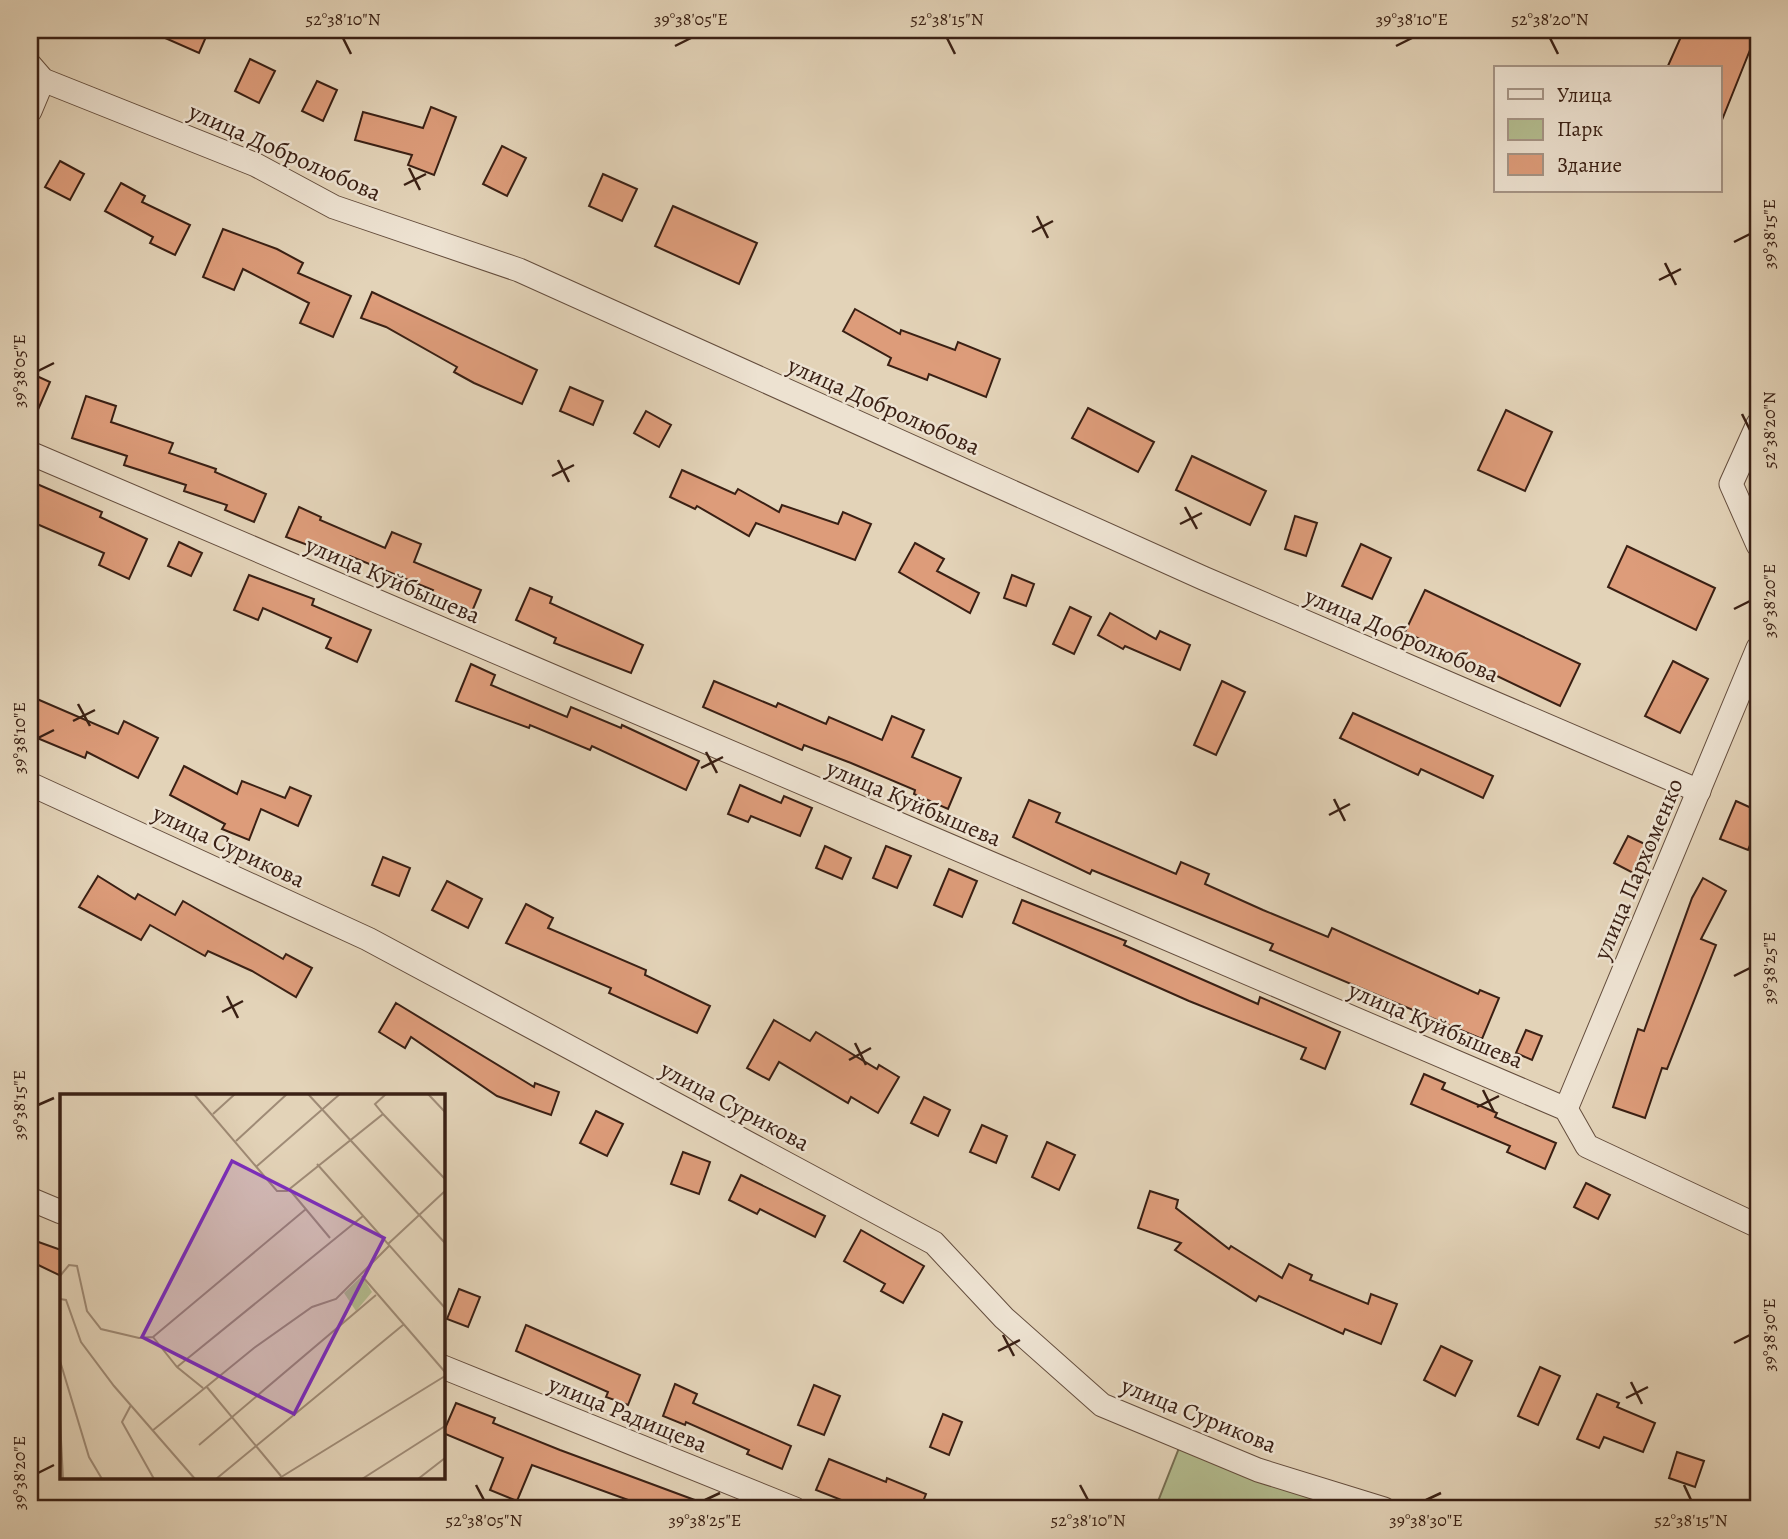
<svg xmlns="http://www.w3.org/2000/svg" width="1788" height="1539" viewBox="0 0 1788 1539" font-family="Alegreya,serif">
<rect width="100%" height="100%" fill="#e3d3b8"/>
<filter id="stains"><feTurbulence type="fractalNoise" baseFrequency=".00286" numOctaves="4"/><feColorMatrix values="0 0 0 0 .2 0 0 0 0 .09 0 0 0 0 .02 0 0 0 .5 -.17"/></filter>
<radialGradient id="worn" r=".72"><stop offset=".6" stop-color="#630" stop-opacity="0"/><stop offset="1" stop-color="#630" stop-opacity=".3"/></radialGradient>
<path fill="#b3bc8f" stroke="#766e52" stroke-width="2" d="M1181 1443 1370 1509H1155Z"/>
<g fill="#dd9c7a" stroke="#3a2014" stroke-width="2">
<path d="M147 30H209L199 53Z"/>
<path d="M1684 30H1758L1720 125V68H1667Z"/>
<path d="M250 59 275 71 259 103 235 91Z"/>
<path d="M317 81 337 90 323 121 302 111Z"/>
<path d="M431 107 456 117 434 175 408 165 412 155 355 140 363 112 423 128Z"/>
<path d="M502 146 526 158 507 196 483 184Z"/>
<path d="M60 161 84 174 70 200 45 187Z"/>
<path d="M603 174 637 189 622 221 589 206Z"/>
<path d="M121 183 145 196 142 202 190 225 175 255 150 243 153 237 105 211Z"/>
<path d="M673 206 757 243 739 284 655 246Z"/>
<path d="M223 229 277 249 303 263 298 273 351 296 333 337 300 323 309 303 243 269 234 290 203 277Z"/>
<path d="M372 292 537 370 522 404 474 383 454 372 457 367 386 327 361 318Z"/>
<path d="M855 309 900 334 901 330 955 350 958 342 1000 359 986 397 929 374 927 380 888 365 891 358 843 331Z"/>
<path d="M30 373 50 382 30 428Z"/>
<path d="M570 387 603 401 593 425 560 411Z"/>
<path d="M86 396 116 406 111 422 173 443 169 453 216 469 215 472 266 494 254 522 225 510 227 505 184 491 186 485 124 465 127 456 72 438Z"/>
<path d="M1088 408 1154 442 1138 472 1072 438Z"/>
<path d="M1506 410 1552 432 1525 491 1478 470Z"/>
<path d="M646 411 671 425 659 447 634 433Z"/>
<path d="M1192 456 1266 491 1250 525 1176 490Z"/>
<path d="M682 470 735 494 738 489 779 512 782 505 838 524 843 512 871 524 855 560 756 523 749 536 697 506 695 509 670 497Z"/>
<path d="M30 481 102 512 100 517 147 539 129 579 99 565 104 553 30 521Z"/>
<path d="M299 507 321 517 320 520 385 548 392 532 421 544 414 562 481 590 471 614 430 597 433 590 350 556 348 560 286 537Z"/>
<path d="M1295 516 1317 523 1306 556 1285 549Z"/>
<path d="M179 542 202 553 191 576 168 566Z"/>
<path d="M915 543 944 559 937 571 979 593 970 613 899 572Z"/>
<path d="M1361 544 1391 558 1372 599 1342 586Z"/>
<path d="M1627 546 1715 588 1696 630 1608 587Z"/>
<path d="M249 575 314 599 312 605 371 630 357 662 326 648 331 638 263 608 258 620 234 610Z"/>
<path d="M1012 575 1034 584 1026 606 1004 598Z"/>
<path d="M530 588 552 597 550 603 643 645 631 673 554 643 556 638 516 620Z"/>
<path d="M1425 590 1580 664 1560 706 1405 632Z"/>
<path d="M1070 607 1091 617 1074 654 1053 644Z"/>
<path d="M1110 613 1156 639 1160 631 1190 645 1180 670 1125 646 1123 649 1098 635Z"/>
<path d="M1673 661 1708 679 1680 733 1645 716Z"/>
<path d="M471 664 495 675 491 685 567 717 571 707 621 728 622 725 699 761 686 790 592 746 590 750 530 725 529 728 456 701Z"/>
<path d="M714 681 776 707 778 703 826 724 829 717 882 740 892 716 924 730 912 757 961 778 948 809 914 794 915 790 851 763 804 745 802 750 703 707Z"/>
<path d="M1222 681 1245 692 1216 755 1194 745Z"/>
<path d="M30 696 118 734 124 721 158 738 138 778 87 752 85 758 30 735Z"/>
<path d="M1353 713 1493 776 1483 798 1421 769 1418 775 1340 738Z"/>
<path d="M184 766 237 794 242 781 285 798 290 787 311 796 298 826 261 809 249 840 222 829 225 824 170 795Z"/>
<path d="M740 785 781 803 784 796 812 808 800 836 751 816 748 822 728 814Z"/>
<path d="M1029 800 1060 813 1056 822 1176 874 1181 862 1209 874 1205 884 1263 910 1328 937 1332 928 1478 994 1480 990 1499 998 1482 1039 1270 950 1273 944 1092 870 1090 874 1013 837Z"/>
<path d="M1736 801 1758 811V825L1748 850 1720 839Z"/>
<path d="M1628 836 1651 847 1637 875 1614 863Z"/>
<path d="M825 846 851 858 842 879 816 868Z"/>
<path d="M886 846 911 856 897 888 873 878Z"/>
<path d="M383 857 410 868 399 896 372 885Z"/>
<path d="M949 869 977 881 962 917 934 905Z"/>
<path d="M98 876 135 899 138 894 175 915 183 901 283 959 286 954 312 968 296 997 252 971 208 951 205 956 150 925 141 940 79 907Z"/>
<path d="M1703 878 1726 891 1701 939 1716 945 1667 1069 1662 1068 1645 1118 1613 1107 1638 1029 1644 1031 1692 898Z"/>
<path d="M447 881 482 899 468 928 432 910Z"/>
<path d="M1022 900 1126 941 1124 945 1258 1004 1260 997 1340 1032 1325 1069 1301 1059 1306 1048 1189 1001 1013 923Z"/>
<path d="M526 904 553 918 548 928 646 970 645 975 710 1006 697 1033 609 993 611 988 506 943Z"/>
<path d="M396 1003 534 1087 535 1083 559 1092 551 1115 497 1096 411 1037 405 1048 379 1032Z"/>
<path d="M774 1020 810 1041 816 1032 877 1069 879 1065 899 1077 878 1113 851 1097 848 1103 779 1062 769 1080 747 1068Z"/>
<path d="M1526 1030 1542 1036 1532 1060 1516 1053Z"/>
<path d="M1424 1074 1445 1083 1442 1089 1497 1113 1495 1117 1556 1143 1545 1169 1507 1152 1510 1146 1411 1104Z"/>
<path d="M924 1097 950 1110 938 1136 911 1123Z"/>
<path d="M596 1111 623 1124 607 1156 580 1143Z"/>
<path d="M982 1125 1007 1136 996 1163 970 1152Z"/>
<path d="M1047 1142 1075 1155 1059 1190 1032 1177Z"/>
<path d="M683 1152 710 1162 699 1194 671 1184Z"/>
<path d="M741 1175 825 1216 815 1237 760 1209 757 1214 729 1200Z"/>
<path d="M1586 1183 1610 1195 1598 1219 1574 1207Z"/>
<path d="M1150 1191 1178 1200 1176 1208 1229 1249 1231 1246 1282 1278 1289 1264 1312 1275 1310 1280 1368 1304 1371 1294 1397 1304 1381 1344 1345 1329 1343 1334 1259 1296 1256 1301 1175 1250 1181 1243 1138 1228Z"/>
<path d="M861 1230 924 1266 903 1303 881 1291 885 1284 844 1261Z"/>
<path d="M30 1239 61 1250V1276L30 1261Z"/>
<path d="M459 1289 480 1297 468 1327 447 1319Z"/>
<path d="M526 1325 640 1375 628 1405 606 1397 608 1392 516 1351Z"/>
<path d="M1441 1346 1472 1361 1455 1396 1424 1380Z"/>
<path d="M1540 1367 1560 1376 1538 1425 1518 1416Z"/>
<path d="M675 1384 697 1394 693 1403 791 1446 782 1469 747 1454 749 1450 686 1422 685 1425 663 1416Z"/>
<path d="M814 1385 840 1396 824 1435 798 1425Z"/>
<path d="M1597 1394 1619 1403 1617 1407 1655 1423 1643 1452 1604 1437 1599 1448 1577 1439Z"/>
<path d="M456 1403 495 1418 493 1423 560 1450 719 1509H653L532 1465 517 1501 490 1490 503 1458 443 1433Z"/>
<path d="M943 1414 962 1422 949 1455 930 1447Z"/>
<path d="M1677 1452 1704 1461 1695 1487 1669 1478Z"/>
<path d="M829 1459 886 1482 887 1478 926 1494 920 1509H864L816 1490Z"/>
</g>
<g fill="none" stroke-linecap="round" stroke-linejoin="round">
<defs>
<g id="minor">
<path d="M30 65 43 80 256 165 334 207 519 270 1203 578 1699 791"/>
<path d="M30 111 43 80"/>
<path d="M1758 424 1731 484 1758 545"/>
<path d="M30 453 1566 1109 1587 1146 1758 1226"/>
<path d="M30 784 368 939 934 1243 1004 1318 1102 1405 1258 1470 1384 1509"/>
<path d="M1566 1109 1758 648"/>
<path d="M30 1199 61 1212"/>
<path d="M443 1367 795 1509"/>
</g>
</defs>
<use href="#minor" stroke="#644d3d" stroke-width="25"/>
<use href="#minor" stroke="#ede2d1" stroke-width="23"/>
</g>
<path fill="none" stroke="#3a2014" stroke-width="2.5" d="M343 38 351 54M947 38 955 54M1550 38 1558 54M675 46 691 38M1396 46 1412 38M409 168 420 190M404 185 426 174M1037 216 1048 238M1032 232 1053 221M1734 242 1750 234M1665 263 1676 285M1659 280 1681 269M38 371 54 363M1742 414 1750 430M558 460 569 482M552 476 574 465M1185 507 1197 529M1180 524 1202 513M1734 609 1750 601M78 704 90 726M73 721 95 710M38 738 54 730M706 752 717 773M701 768 723 757M1334 799 1345 821M1329 815 1350 804M1734 976 1750 968M227 996 238 1018M222 1012 243 1001M855 1043 866 1065M849 1060 871 1048M1483 1090 1494 1112M38 1105 54 1098M1477 1107 1499 1096M1003 1335 1014 1356M1734 1343 1750 1335M998 1351 1020 1340M1631 1382 1642 1404M1626 1398 1648 1387M38 1473 54 1465M476 1485 484 1500M1080 1485 1088 1500M1684 1485 1691 1500M705 1500 720 1493M1426 1500 1441 1493"/>
<g text-anchor="middle" stroke-width="5" stroke-linejoin="round" paint-order="stroke">
<g font-size="24" fill="#3a2014" stroke="#ede2d1">
<text transform="translate(285 152) rotate(24)" y="8">улица Добролюбова</text>
<text transform="translate(884 406) rotate(24)" y="8">улица Добролюбова</text>
<text transform="translate(393 580) rotate(23)" y="8">улица Куйбышева</text>
<text transform="translate(1402 635) rotate(23)" y="8">улица Добролюбова</text>
<text transform="translate(914 803) rotate(23)" y="8">улица Куйбышева</text>
<text transform="translate(229 846) rotate(25)" y="8">улица Сурикова</text>
<text transform="translate(1638 869) rotate(-67)" y="8">улица Пархоменко</text>
<text transform="translate(1436 1025) rotate(23)" y="8">улица Куйбышева</text>
<text transform="translate(735 1106) rotate(28)" y="8">улица Сурикова</text>
<text transform="translate(628 1414) rotate(22)" y="8">улица Радищева</text>
<text transform="translate(1199 1415) rotate(22)" y="8">улица Сурикова</text>
</g>
</g>
<g transform="translate(60 1094)">
<rect width="385" height="385" fill="#e3d3b8"/>
<path d="M302 182 312 198 296 217 284 199Z" fill="#b3bc8f"/>
<path fill="none" stroke="#9f8b76" stroke-width="2" d="M134 0 217 97H227L323 20 315 10 326 0M248 0 385 149M368 0 385 18M153 20 175 0M323 20 385 85M176 47 227 0M257 70 385 214M197 72 280 0M229 95 270 144M328 150 385 97M0 182 9 171 17 172 27 217 41 235 79 244 93 243M302 182 385 278M0 205 6 206 21 248 54 292 135 385M93 243 246 115M93 243 117 273 143 294M0 267 29 363 42 385M117 273 303 122M146 292 221 382M71 311 62 328 94 385M0 326 3 385M92 337 194 254 252 213 276 205 329 152M139 351 316 201M156 385 343 231M218 385 385 282M302 385 385 332M358 385 385 364"/>
<path fill="#7b2cbf" fill-opacity="0.15" stroke="#7b2cbf" stroke-width="3.5" d="M172 67 324 144 234 320 82 243Z"/>
<rect width="385" height="385" fill="none" stroke="#3a2014" stroke-width="3.5"/>
</g>
<rect width="1788" height="1539" fill="none" stroke="#e3d3b8" stroke-width="77"/>
<rect x="1494" y="66" width="228" height="126" fill="#ede2d1" stroke="#a59485" stroke-width="2"/>
<rect x="1508" y="89" width="35" height="10" fill="#ede2d1" stroke="#a59485" stroke-width="2"/>
<text x="1557" y="102" font-size="21" fill="#3a2014">Улица</text>
<rect x="1508" y="119" width="35" height="21" fill="#b3bc8f" stroke="#a59485" stroke-width="2"/>
<text x="1557" y="136" font-size="21" fill="#3a2014">Парк</text>
<rect x="1508" y="154" width="35" height="21" fill="#dd9c7a" stroke="#a59485" stroke-width="2"/>
<text x="1557" y="172" font-size="21" fill="#3a2014">Здание</text>
<rect x="38" y="38" width="1712" height="1462" fill="none" stroke="#3a2014" stroke-width="2.5"/>
<g font-size="18" text-anchor="middle" fill="#3a2014">
<text x="343" y="25">52°38'10"N</text>
<text x="691" y="25">39°38'05"E</text>
<text x="947" y="25">52°38'15"N</text>
<text x="1412" y="25">39°38'10"E</text>
<text x="1550" y="25">52°38'20"N</text>
<text transform="translate(1769 234) rotate(-90)" y="6">39°38'15"E</text>
<text transform="translate(19 371) rotate(-90)" y="6">39°38'05"E</text>
<text transform="translate(1769 430) rotate(-90)" y="6">52°38'20"N</text>
<text transform="translate(1769 601) rotate(-90)" y="6">39°38'20"E</text>
<text transform="translate(19 738) rotate(-90)" y="6">39°38'10"E</text>
<text transform="translate(1769 968) rotate(-90)" y="6">39°38'25"E</text>
<text transform="translate(19 1105) rotate(-90)" y="6">39°38'15"E</text>
<text transform="translate(1769 1335) rotate(-90)" y="6">39°38'30"E</text>
<text transform="translate(19 1473) rotate(-90)" y="6">39°38'20"E</text>
<text x="484" y="1526">52°38'05"N</text>
<text x="705" y="1526">39°38'25"E</text>
<text x="1088" y="1526">52°38'10"N</text>
<text x="1426" y="1526">39°38'30"E</text>
<text x="1691" y="1526">52°38'15"N</text>
</g>
<rect width="100%" height="100%" filter="url(#stains)"/>
<rect width="100%" height="100%" fill="url(#worn)"/>
</svg>
